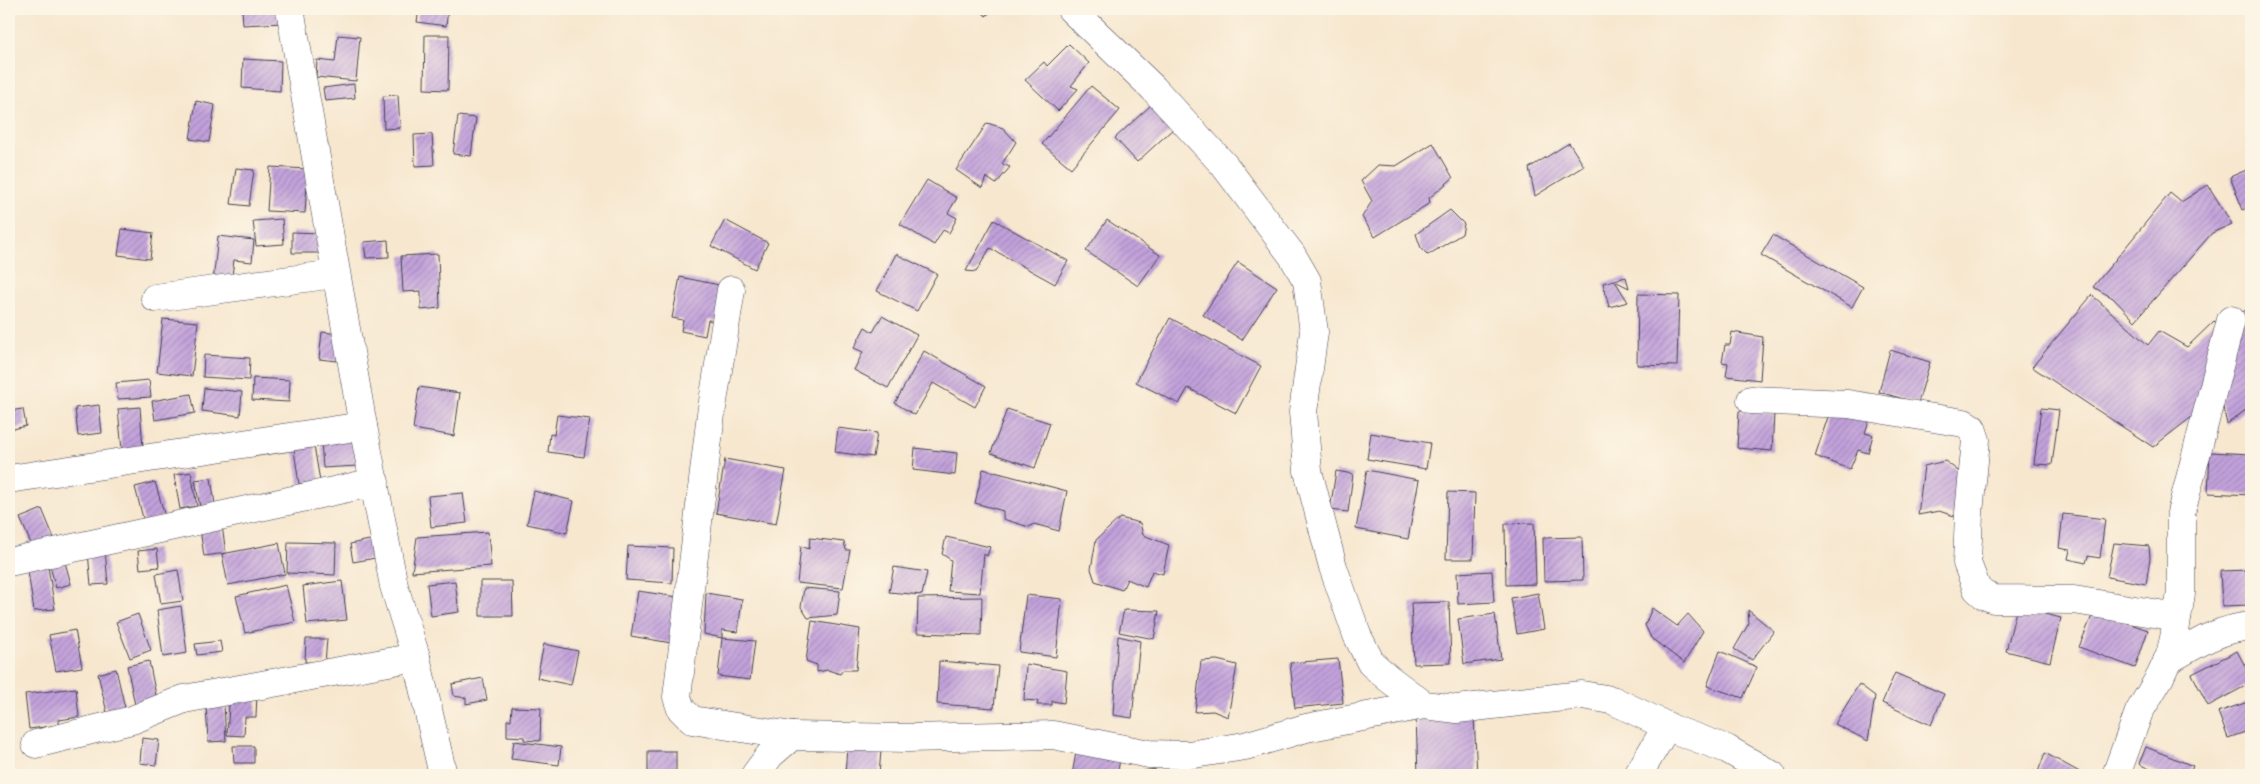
<svg xmlns="http://www.w3.org/2000/svg" width="2260" height="784" viewBox="0 0 2260 784" font-family="Cardo,serif">
<defs>
<pattern id="building-hatch" width="6" height="6" patternUnits="userSpaceOnUse" patternTransform="scale(1.25)"><rect width="6" height="6" fill="#c3a2dc"/><path d="M-1 1l2-2M0 6l6-6M5 7l2-2" fill="none" stroke="#9e84b4"/></pattern>
</defs>
<rect width="100%" height="100%" fill="#fcf5e5"/>
<filter id="ink" filterUnits="userSpaceOnUse"><feTurbulence type="fractalNoise" baseFrequency=".02" numOctaves="2"/><feDisplacementMap in="SourceGraphic" scale="10" xChannelSelector="R" yChannelSelector="G"/><feConvolveMatrix kernelMatrix="1 2 1 2 8 2 1 2 1" color-interpolation-filters="sRGB"/></filter>
<filter id="wash" filterUnits="userSpaceOnUse"><feTurbulence type="fractalNoise" baseFrequency=".0096" numOctaves="4" result="noise"/><feDisplacementMap in="SourceGraphic" scale="20" xChannelSelector="R" yChannelSelector="G"/><feGaussianBlur stdDeviation="1.12" result="paint"/><feColorMatrix in="noise" values="0 0 0 0 0 0 0 0 0 0 0 0 0 0 0 0 0 1.4 0 .05"/><feComposite in="paint" operator="in"/></filter>
<g filter="url(#wash)">
<rect width="100%" height="100%" fill="#f7e7cf"/>
<g id="blocks">
<g fill="url(#building-hatch)">
<path d="M242 9H283L284 23 243 25Z"/>
<path d="M419 9H448L446 26 417 22Z"/>
<path d="M979 9H994L986 16Z"/>
<path d="M338 35 360 37 356 81 316 77 317 60 335 62Z"/>
<path d="M425 35H449L448 90 424 89Z"/>
<path d="M1069 44 1089 63 1071 86 1078 89 1058 111 1025 80 1044 62 1047 66Z"/>
<path d="M243 59 281 61 280 91 242 88Z"/>
<path d="M354 84 355 98 325 101 323 88Z"/>
<path d="M1091 86 1120 110 1071 168 1042 144Z"/>
<path d="M398 95 400 128 384 129 383 96Z"/>
<path d="M196 101 215 105 209 142 190 139Z"/>
<path d="M1151 105 1174 128 1137 162 1115 138Z"/>
<path d="M458 116 476 118 471 156 453 154Z"/>
<path d="M987 123 1003 128 1016 142 1002 164 1010 167 996 184 986 177 982 188 956 170Z"/>
<path d="M432 134 434 165 415 166 414 135Z"/>
<path d="M1433 143 1453 178 1429 198 1430 203 1375 237 1362 217 1372 201 1361 181 1378 165 1396 166Z"/>
<path d="M1569 143 1584 166 1535 196 1529 168Z"/>
<path d="M270 167 308 169 305 213 267 211Z"/>
<path d="M236 168 254 170 249 206 231 204Z"/>
<path d="M2251 168V206L2243 210 2230 177Z"/>
<path d="M927 180 957 198 948 213 957 218 949 233 943 230 934 245 900 224Z"/>
<path d="M2208 185 2232 224 2212 233 2135 321 2113 298 2093 287 2170 193 2181 202Z"/>
<path d="M1450 210 1464 224 1462 234 1428 255 1421 248 1416 234Z"/>
<path d="M282 219 284 244 256 246 253 221Z"/>
<path d="M725 220 768 243 755 269 711 246Z"/>
<path d="M994 220 1068 261 1055 284 990 248 976 272 966 271Z"/>
<path d="M1107 220 1160 255 1138 286 1086 251Z"/>
<path d="M122 229 153 233 150 259 118 255Z"/>
<path d="M292 232 321 233V253H292Z"/>
<path d="M1773 235 1863 287 1852 307 1761 255Z"/>
<path d="M218 236 254 240 252 262 234 260 231 284 213 282Z"/>
<path d="M388 240 389 257 366 258 364 242Z"/>
<path d="M438 254 440 308 421 310V291L403 292 401 256Z"/>
<path d="M896 254 937 274 917 311 877 291Z"/>
<path d="M1238 262 1277 287 1242 340 1203 315Z"/>
<path d="M680 277 724 286 717 321 708 320 705 336 681 331 683 320 672 318Z"/>
<path d="M1626 277 1629 288 1615 281 1628 302 1609 307 1603 283Z"/>
<path d="M1638 294 1679 295 1677 366 1637 365Z"/>
<path d="M2092 295 2148 345 2159 331 2187 347 2214 321 2224 326 2251 306V406L2227 424 2220 395 2153 447 2032 367Z"/>
<path d="M882 316 917 335 888 388 854 370 863 352 854 348 865 327 873 332Z"/>
<path d="M1170 318 1261 366 1236 413 1188 388 1179 404 1136 382Z"/>
<path d="M163 319 198 322 192 376 157 372Z"/>
<path d="M322 332 340 334 337 361 319 359Z"/>
<path d="M1732 332 1763 337 1760 380 1726 376 1728 363 1722 362 1725 345H1730Z"/>
<path d="M1890 350 1930 362 1918 403 1879 392Z"/>
<path d="M924 351 986 386 975 407 933 383 915 415 895 403Z"/>
<path d="M204 355 250 358 249 380 203 377Z"/>
<path d="M253 378 290 380 289 402 252 400Z"/>
<path d="M149 380 151 397 118 399 116 383Z"/>
<path d="M419 387 460 393 454 436 413 429Z"/>
<path d="M204 388 242 392 240 416 202 411Z"/>
<path d="M191 394 195 413 155 420 152 401Z"/>
<path d="M99 405 102 433 78 436 75 408Z"/>
<path d="M140 407 143 449 122 450 118 409Z"/>
<path d="M1831 408 1869 421 1865 433 1873 435 1868 453 1858 450 1850 469 1815 456Z"/>
<path d="M2041 408 2059 410 2052 465 2034 464Z"/>
<path d="M23 409 26 426 9 430V411Z"/>
<path d="M1007 409 1050 423 1035 468 991 453Z"/>
<path d="M1739 411 1774 414 1772 451 1737 448Z"/>
<path d="M557 415 590 419 584 457 548 452 550 434 554 435Z"/>
<path d="M838 428 877 433 873 457 835 452Z"/>
<path d="M1371 433 1430 443 1426 469 1367 459Z"/>
<path d="M356 439 357 466 323 468 321 440Z"/>
<path d="M313 440 320 481 299 484 293 443Z"/>
<path d="M915 448 957 453 955 475 913 470Z"/>
<path d="M2210 452 2251 454V495L2208 493Z"/>
<path d="M725 459 786 470 776 524 716 513Z"/>
<path d="M1945 461 1969 479 1963 519 1939 511 1918 515 1924 466Z"/>
<path d="M983 469 1067 491 1059 531 1034 524 1029 527 1003 519V511L975 503Z"/>
<path d="M1367 470 1419 480 1408 539 1356 529Z"/>
<path d="M1336 471 1353 474 1348 512 1330 510Z"/>
<path d="M191 472 197 506 180 509 174 475Z"/>
<path d="M211 478 215 504 200 507 195 480Z"/>
<path d="M155 482 165 516 144 522 135 487Z"/>
<path d="M534 491 574 501 567 533 527 524Z"/>
<path d="M1448 492 1475 493 1473 559H1446Z"/>
<path d="M463 493 467 523 431 527 428 496Z"/>
<path d="M42 509 54 538 32 546 20 518Z"/>
<path d="M2063 514 2105 519 2100 558 2088 556 2086 563 2068 559 2070 550 2059 548Z"/>
<path d="M1120 518 1140 523 1143 535 1169 545 1163 574 1152 571 1146 587 1127 579 1122 590 1095 581 1091 569 1096 540Z"/>
<path d="M221 519 226 553 204 556 199 523Z"/>
<path d="M1534 523 1536 584 1506 585 1505 524Z"/>
<path d="M488 532 491 566 412 572 417 537Z"/>
<path d="M384 537 387 556 353 562 350 544Z"/>
<path d="M946 537 990 547 987 556 984 554 980 593 948 591 951 560 942 554Z"/>
<path d="M1582 537 1583 580 1544 581 1543 538Z"/>
<path d="M810 538 844 542 846 550H850L843 588 797 583 801 546 809 549Z"/>
<path d="M288 542 336 543 335 575 287 573Z"/>
<path d="M279 543 285 574 228 585 222 554Z"/>
<path d="M2114 543 2149 546 2150 558 2146 584 2107 577Z"/>
<path d="M628 546 673 548 672 583 626 580Z"/>
<path d="M157 549 159 567 140 569 138 551Z"/>
<path d="M105 550 108 584 91 585 88 552Z"/>
<path d="M62 551 71 584 56 588 47 555Z"/>
<path d="M46 555 55 609 34 611 26 559Z"/>
<path d="M894 567 927 572 922 595 889 592Z"/>
<path d="M178 570 183 601 161 604 156 574Z"/>
<path d="M2249 570 2251 605 2222 606 2220 571Z"/>
<path d="M1492 571 1494 602 1458 604 1457 573Z"/>
<path d="M342 581 347 620 307 624 303 586Z"/>
<path d="M455 581 459 612 431 616 427 584Z"/>
<path d="M480 581H512L513 616H480Z"/>
<path d="M286 585 295 622 245 633 236 596Z"/>
<path d="M804 588 840 591 837 615 808 618 801 607Z"/>
<path d="M638 591 678 597 671 643 631 636Z"/>
<path d="M706 593 742 599 738 632 722 630V638L755 641 750 680 718 676 722 638 704 634Z"/>
<path d="M1538 593 1544 629 1517 634 1511 598Z"/>
<path d="M1026 595 1062 599 1056 657 1019 652Z"/>
<path d="M982 597 981 635 917 633 918 598Z"/>
<path d="M1449 602 1451 663 1414 664 1411 603Z"/>
<path d="M181 606 187 653 163 657 157 610Z"/>
<path d="M2017 607 2061 618 2050 662 2006 651Z"/>
<path d="M1652 608 1677 626 1688 614 1703 631 1684 663 1651 638 1645 625Z"/>
<path d="M1124 610 1159 611 1154 639 1119 632Z"/>
<path d="M1748 610 1774 631 1752 660 1734 649 1749 623Z"/>
<path d="M2094 611 2148 630 2135 668 2079 647Z"/>
<path d="M138 614 151 650 130 658 116 622Z"/>
<path d="M1495 614 1501 659 1464 664 1458 619Z"/>
<path d="M812 621 860 629 856 670H843L840 674 828 670 817 672V665L806 661Z"/>
<path d="M75 630 82 667 56 671 49 635Z"/>
<path d="M1118 636 1140 641 1132 718 1113 715Z"/>
<path d="M306 639H327L325 663 305 662Z"/>
<path d="M220 641 222 652 197 655 195 644Z"/>
<path d="M544 644 578 651 571 685 537 678Z"/>
<path d="M1720 651 1757 667 1743 698 1707 686Z"/>
<path d="M2237 651 2251 677V683L2208 706 2192 674Z"/>
<path d="M1338 659 1343 703 1295 708 1290 663Z"/>
<path d="M1217 660 1237 665 1228 717 1213 711 1195 712 1201 661Z"/>
<path d="M149 661 158 705 136 710 127 666Z"/>
<path d="M939 661 998 666 994 708 937 704Z"/>
<path d="M1026 664 1067 671 1064 703 1052 701V705H1037L1038 701 1024 700Z"/>
<path d="M116 669 126 712 108 717 98 674Z"/>
<path d="M1895 673 1944 694 1931 725 1882 703Z"/>
<path d="M483 678 487 700 466 704V698L454 696 452 684Z"/>
<path d="M1859 684 1875 696 1868 741 1835 724Z"/>
<path d="M76 688 79 717 59 720V725L29 729 25 694Z"/>
<path d="M230 692 257 693 256 717H245L244 736 227 735Z"/>
<path d="M2251 701V730L2228 738 2218 712Z"/>
<path d="M224 703 226 741 208 742 206 704Z"/>
<path d="M512 707 541 708 540 741 524 740V737L507 736V720H511Z"/>
<path d="M1416 716H1474L1477 775H1418Z"/>
<path d="M142 738 159 740 156 765 140 763Z"/>
<path d="M514 741 561 747 559 765 511 759Z"/>
<path d="M233 746H254V763H234Z"/>
<path d="M847 747 881 750 879 775H845Z"/>
<path d="M1077 747 1121 755 1117 775H1072Z"/>
<path d="M2146 747 2193 766 2189 775H2162L2139 764Z"/>
<rect x="648" y="751" width="28" height="24"/>
<path d="M2045 753 2085 775H2031L2033 771 2038 772Z"/>
<path d="M1155 769V775H1127V774Z"/>
</g>
</g>
</g>
<g filter="url(#ink)">
<use href="#blocks" fill-opacity="0" stroke="#424051" stroke-width="1"/>
<g fill="none" stroke-linecap="round" stroke-linejoin="round">
<defs>
<g id="minor">
<path d="M290 9 363 426 394 586 416 657 443 775"/>
<path d="M1071 9 1153 88 1224 165 1292 255 1307 281 1314 332 1303 412 1308 471 1333 567 1357 635 1371 663 1388 678 1424 705 1457 709 1582 695 1612 700 1675 730 1727 749 1772 775"/>
<path d="M731 290 711 414 677 697 681 709 692 720 792 736"/>
<path d="M155 298 335 274"/>
<path d="M1751 400 1848 404 1964 423 1972 428 1976 440 1969 513 1967 563 1977 589 1984 595 1994 599 2074 600 2177 617"/>
<path d="M9 479 363 426"/>
<path d="M9 562 375 482"/>
<path d="M2167 661C2196 644 2218 629 2251 626"/>
<path d="M36 744 132 720 184 699 416 657"/>
<path d="M755 775 770 755 792 736 908 738 1053 735 1149 754 1188 755 1245 746 1306 728 1424 705"/>
<path d="M1638 775 1667 726"/>
<path d="M2116 775 2139 712 2160 677 2170 655 2174 638 2181 593V513L2231 320"/>
</g>
</defs>
<use href="#minor" stroke="#424051" stroke-width="29"/>
<use href="#minor" stroke="#fff" stroke-width="28"/>
</g>
</g>
<rect width="2260" height="784" fill="none" stroke="#fcf5e5" stroke-width="30"/>
</svg>
